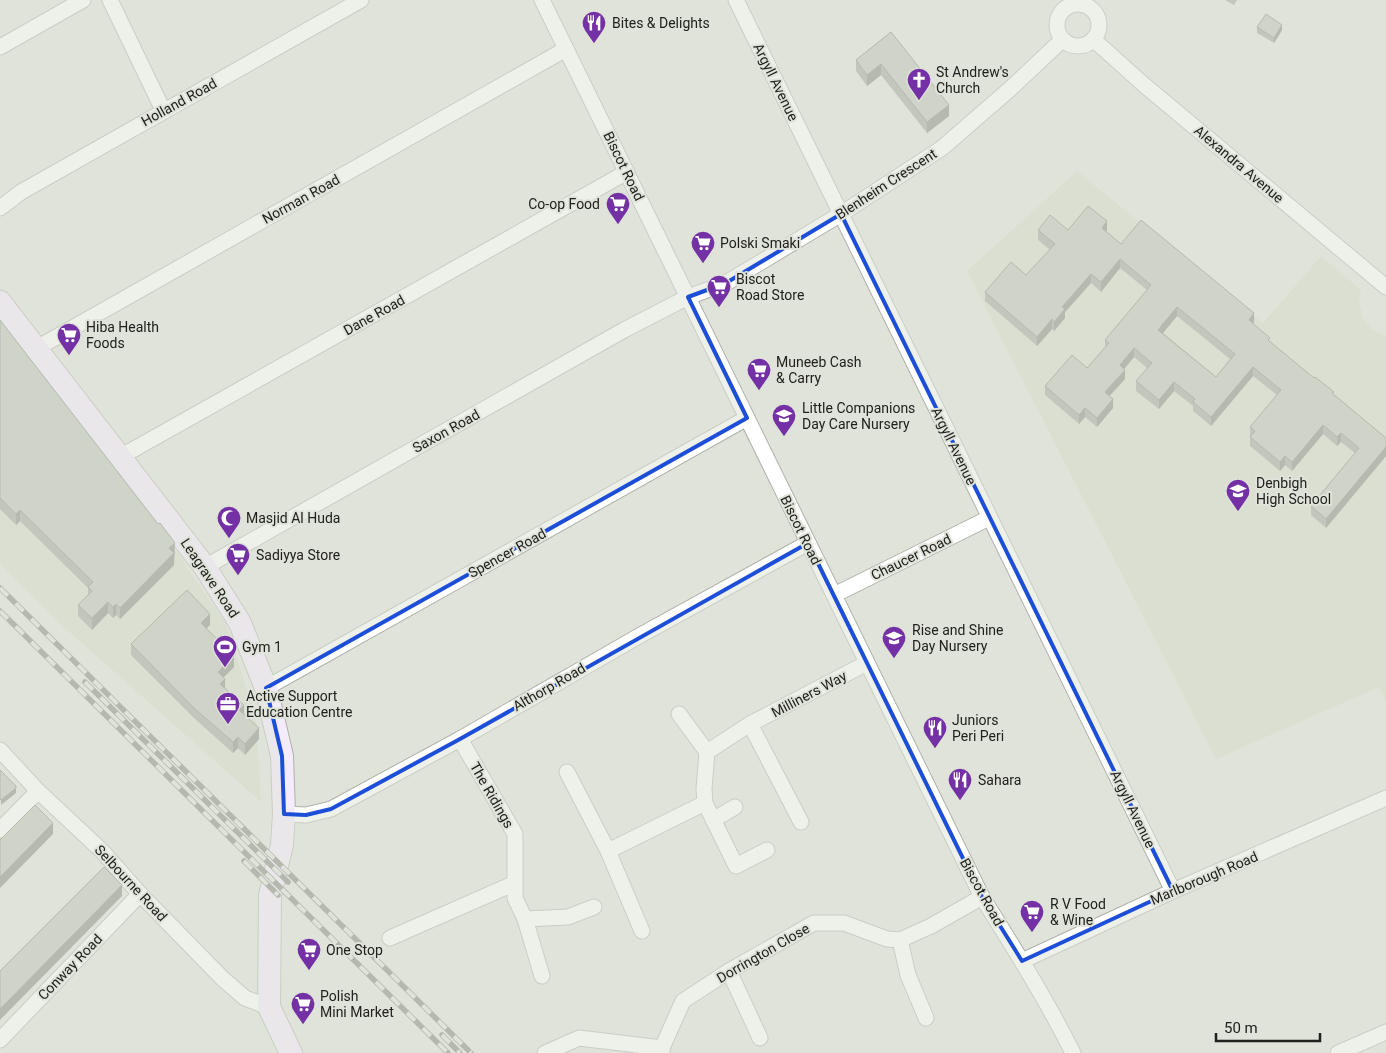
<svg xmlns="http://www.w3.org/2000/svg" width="1386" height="1053" viewBox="0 0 1386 1053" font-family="Roboto,sans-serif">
<rect width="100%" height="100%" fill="#e0e3d9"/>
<g fill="#d4dac9">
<path d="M1077 171 1263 323 1321 256 1361 290 1359 302 1363 319 1374 330 1386 337V703L1379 687 1216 759 967 271Z"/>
<path d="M0 327 169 541 226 624 256 718 261 802 66 629 0 564Z"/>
</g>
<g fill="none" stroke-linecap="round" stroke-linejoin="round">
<defs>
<g id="street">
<path d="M110 0 163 110"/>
<path d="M542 0 982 897C1014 948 1046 999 1073 1053"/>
<path d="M736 0 1173 891"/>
<circle cx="1078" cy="25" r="21"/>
<path d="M1094 40 1143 84 1386 287"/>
<path d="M0 47 83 0"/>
<path d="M0 208 21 192 361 0"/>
<path d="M37 348 566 49"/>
<path d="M120 457 627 172"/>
<path d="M205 567 624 330 688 297 726 283 841 214 942 148 1010 89 1062 40"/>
<path d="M834 595 989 518"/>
<path d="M266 688 747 418"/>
<path d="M679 714 707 752"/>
<path d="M750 724 801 822"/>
<path d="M460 739 515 834V898L525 919 542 976"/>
<path d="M0 750 38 791 102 851 140 894 223 979 245 998 269 1007"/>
<path d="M567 772 608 851 642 931"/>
<path d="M284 814 306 815 331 809 460 739 639 636 808 543"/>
<path d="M713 820 735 807"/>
<path d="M0 830 38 791"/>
<path d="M767 850 736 866 705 803 704 789 707 752 750 724 867 663"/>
<path d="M608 851 705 803"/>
<path d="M525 919 568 917 594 907"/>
<path d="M390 938 515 883"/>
<path d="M900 940 908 975 926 1018"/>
<path d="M1022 961 1173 891 1386 798"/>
<path d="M729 971 760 1038"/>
<path d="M0 1040 140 894"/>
<path d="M545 1053 579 1038 662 1048"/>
<path d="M662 1053V1048L683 1001 729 971 814 923H844L887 939 900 940 931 926 982 897"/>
<path d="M1338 1053 1386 1032"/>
</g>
<path id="secondary" d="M0 302 205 567 240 623 266 688 282 756 284 814 282 845 270 895 269 1007 291 1053"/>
</defs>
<use href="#street" stroke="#afb2a9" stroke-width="17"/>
<use href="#secondary" stroke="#afb2a9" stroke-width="24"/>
<use href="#street" stroke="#fff" stroke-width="15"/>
<use href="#secondary" stroke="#f4ecfd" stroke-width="22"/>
<defs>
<g id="rail">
<path d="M0 588 471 1053"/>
<path d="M0 611 448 1053"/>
<path d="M85 682 288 882"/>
<path d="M244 861 278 895"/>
<path d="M442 1035 460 1053"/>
</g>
</defs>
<use href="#rail" stroke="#82847d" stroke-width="5.5"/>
<use href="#rail" stroke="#e0e3d9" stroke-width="4" stroke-dasharray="11" stroke-linecap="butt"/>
</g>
<g fill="#a0a39b" fill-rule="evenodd">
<path d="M1225 0H1237L1234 5Z"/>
<path d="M1257 27 1282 30 1274 43 1257 33Z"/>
<path d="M891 32 949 116 927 133 881 75 867 86 856 71V60Z"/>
<path d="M1038 230H1107L1106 232 1121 244 1254 322 1253 324 1270 342 1386 438V456L1326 528 1311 515V506L1355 453 1341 442 1337 446 1323 434 1292 471 1285 465 1280 471 1250 446V427L1277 395 1253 376 1211 426 1193 411V406L1174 391 1159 409 1136 391V381L1147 368 1134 357 1124 369 1125 379 1109 396 1113 408 1097 427 1085 417 1079 424 1045 395V386L1087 368 1105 347V340L1147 290 1120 268 1101 292 1091 283 1065 312V318L1054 331 1052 329 1037 346 985 301V292L1026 275 1050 250 1038 240ZM1177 316 1230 359 1216 377 1163 333Z"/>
<path d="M0 320 175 554 174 555V565L120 619 116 615 113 618 108 613 92 630 78 616V605L88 595V588L20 521 16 525 0 509Z"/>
<path d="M210 625 206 628 234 667 223 678 225 688 244 714 259 739 245 755 238 748 233 753 195 719 131 655V644Z"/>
</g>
<g fill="#82857e">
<path d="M1282 25V30L1274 43V38Z"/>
<path d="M881 64V75L867 86V75Z"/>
<path d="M949 105V116L927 133V122Z"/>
<path d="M1107 221V230L1102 237V228Z"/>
<path d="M1120 259V268L1101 292V282Z"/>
<path d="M1091 274V283L1065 312V318L1054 331V322L1062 307Z"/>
<path d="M1177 307V316L1158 339V330Z"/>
<path d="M1254 313V322L1249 329V320Z"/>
<path d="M1052 319V329L1037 346V337Z"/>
<path d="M1134 348V357L1120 374V365Z"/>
<path d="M1253 367V376L1211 426V417Z"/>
<path d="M1125 370V379L1105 401V392Z"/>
<path d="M1174 382V391L1159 409V400Z"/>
<path d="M1113 399V408L1097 427V418Z"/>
<path d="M1085 408V417L1079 424V415Z"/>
<path d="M1323 425V434L1292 471V462Z"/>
<path d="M1341 433V442L1337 446V437Z"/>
<path d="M1386 447V456L1326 528V519Z"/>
<path d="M1285 456V465L1280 471V462Z"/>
<path d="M20 510V521L16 525V514Z"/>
<path d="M175 543 174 565 120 619V608L169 548Z"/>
<path d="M108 602V613L92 630V618Z"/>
<path d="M116 604V615L113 618V607Z"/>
<path d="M210 614V625L201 634V623Z"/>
<path d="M234 656V667L218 683V672Z"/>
<path d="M225 679V690L220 684Z"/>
<path d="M244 705V716L239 710Z"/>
<path d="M259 728V739L245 755V744Z"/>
<path d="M238 737V748L233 753V742Z"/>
<path d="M16 788V793L1 805V800Z"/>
<path d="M53 823V834L0 888V877Z"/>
<path d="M122 885V896L0 1020V1009Z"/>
</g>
<g fill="#babeb4" stroke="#82857e" fill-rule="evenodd">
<path d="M1266 14 1282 25 1274 38 1257 27Z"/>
<path d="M891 32 949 105 927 122 881 64 867 75 856 60Z"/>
<path d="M1088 206 1107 221 1102 228 1121 244 1141 220 1254 313 1249 320 1270 338 1268 340 1314 378 1315 377 1334 392 1332 393 1386 438V447L1326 519 1311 506 1359 448 1341 433 1337 437 1323 425 1292 462 1285 456 1280 462 1250 437 1255 431 1250 427 1281 390 1253 367 1211 417 1193 402 1195 399 1174 382 1159 400 1136 381 1152 363 1134 348 1120 365 1125 370 1105 392 1113 399 1097 418 1085 408 1079 415 1045 386 1072 355 1087 368 1109 343 1105 340 1151 285 1120 259 1101 282 1091 274 1062 307 1065 309 1054 322 1052 319 1037 337 985 292 1011 262 1026 275 1055 244 1038 230 1050 215 1068 230ZM1177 307 1235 354 1216 377 1158 330Z"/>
<path d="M0 320 158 524 160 523 175 543 169 548 174 553 120 608 116 604 113 607 108 602 92 618 78 605 92 591 88 587 93 582 20 510 16 514 0 498Z"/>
<path d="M187 590 210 614 201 623 234 656 218 672 225 679 220 684 244 705 239 710 259 728 245 744 238 737 233 742 195 709 131 644Z"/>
<path d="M0 770 16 786V788L1 800 0 799Z"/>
<path d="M35 805 53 823 0 877V840Z"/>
<path d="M104 867 122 885 0 1009V971Z"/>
</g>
<path d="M0 0H1386V1053H0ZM841 214 1173 891 1022 961 982 897 808 543 460 739 331 809 306 815 284 814 282 756 266 688 747 418 688 297 726 283Z" fill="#e0e3d9" fill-opacity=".55" fill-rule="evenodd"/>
<path fill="none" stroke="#1d4ed8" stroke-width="4" stroke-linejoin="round" d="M841 214 1173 891 1022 961 982 897 808 543 460 739 331 809 306 815 284 814 282 756 266 688 747 418 688 297 726 283Z"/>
<defs>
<symbol id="restaurant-pin" viewBox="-11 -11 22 30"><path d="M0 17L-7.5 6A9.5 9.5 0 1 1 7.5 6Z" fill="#7431a5" stroke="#e0e3d9"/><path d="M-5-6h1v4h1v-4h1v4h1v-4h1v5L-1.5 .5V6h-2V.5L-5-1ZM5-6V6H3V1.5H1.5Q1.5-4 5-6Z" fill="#fff"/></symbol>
<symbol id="church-pin" viewBox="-11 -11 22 30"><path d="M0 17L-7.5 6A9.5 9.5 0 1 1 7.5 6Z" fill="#7431a5" stroke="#e0e3d9"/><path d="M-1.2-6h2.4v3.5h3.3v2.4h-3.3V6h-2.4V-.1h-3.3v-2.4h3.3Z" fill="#fff"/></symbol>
<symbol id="supermarket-pin" viewBox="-11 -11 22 30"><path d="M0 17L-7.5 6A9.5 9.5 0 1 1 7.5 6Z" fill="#7431a5" stroke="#e0e3d9"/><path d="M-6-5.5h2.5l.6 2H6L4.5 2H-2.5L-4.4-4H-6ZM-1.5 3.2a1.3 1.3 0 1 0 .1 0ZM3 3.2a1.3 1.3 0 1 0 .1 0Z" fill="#fff"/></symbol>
<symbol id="school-pin" viewBox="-11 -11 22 30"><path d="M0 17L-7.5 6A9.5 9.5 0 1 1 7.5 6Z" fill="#7431a5" stroke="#e0e3d9"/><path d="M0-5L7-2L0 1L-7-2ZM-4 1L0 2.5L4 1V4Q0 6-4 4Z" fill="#fff"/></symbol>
<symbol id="mosque-pin" viewBox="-11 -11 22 30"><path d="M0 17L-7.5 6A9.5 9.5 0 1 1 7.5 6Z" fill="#7431a5" stroke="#e0e3d9"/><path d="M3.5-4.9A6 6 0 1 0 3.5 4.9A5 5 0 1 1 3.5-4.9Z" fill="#fff"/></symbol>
<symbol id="stadium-pin" viewBox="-11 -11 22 30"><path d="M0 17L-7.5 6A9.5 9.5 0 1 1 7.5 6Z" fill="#7431a5" stroke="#e0e3d9"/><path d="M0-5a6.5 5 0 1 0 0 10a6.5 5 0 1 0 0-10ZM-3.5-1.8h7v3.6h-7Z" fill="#fff"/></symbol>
<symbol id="office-pin" viewBox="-11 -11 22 30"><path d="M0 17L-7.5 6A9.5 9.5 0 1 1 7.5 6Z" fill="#7431a5" stroke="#e0e3d9"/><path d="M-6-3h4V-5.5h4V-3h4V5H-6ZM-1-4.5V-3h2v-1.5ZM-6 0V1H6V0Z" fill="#fff"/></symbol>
</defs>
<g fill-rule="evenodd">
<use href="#restaurant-pin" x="580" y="9" width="28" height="38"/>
<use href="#church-pin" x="905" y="66" width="28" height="38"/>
<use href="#supermarket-pin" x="604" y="190" width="28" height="38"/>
<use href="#supermarket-pin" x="689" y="229" width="28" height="38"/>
<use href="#supermarket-pin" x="705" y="273" width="28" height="38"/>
<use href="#supermarket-pin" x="55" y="321" width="28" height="38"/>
<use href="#supermarket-pin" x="745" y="356" width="28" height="38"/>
<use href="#school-pin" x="770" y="402" width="28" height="38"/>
<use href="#school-pin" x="1224" y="477" width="28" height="38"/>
<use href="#mosque-pin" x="215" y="504" width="28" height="38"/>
<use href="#supermarket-pin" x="224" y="541" width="28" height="38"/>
<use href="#school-pin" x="880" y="624" width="28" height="38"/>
<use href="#stadium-pin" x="211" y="633" width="28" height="38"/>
<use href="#office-pin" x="214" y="690" width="28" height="38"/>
<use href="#restaurant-pin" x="921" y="714" width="28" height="38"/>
<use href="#restaurant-pin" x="946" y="766" width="28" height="38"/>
<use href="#supermarket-pin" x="1018" y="898" width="28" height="38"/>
<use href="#supermarket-pin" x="295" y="936" width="28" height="38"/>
<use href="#supermarket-pin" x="289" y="990" width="28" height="38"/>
</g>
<g text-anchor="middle" stroke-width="4" stroke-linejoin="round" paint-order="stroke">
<g font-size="14" fill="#20211e" stroke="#e0e3d9" text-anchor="start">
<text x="612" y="28">Bites &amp; Delights</text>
<text x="936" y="77">St Andrew's<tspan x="936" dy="16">Church</tspan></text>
<text x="600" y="209" text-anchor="end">Co-op Food</text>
<text x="720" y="248">Polski Smaki</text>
<text x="736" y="284">Biscot<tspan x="736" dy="16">Road Store</tspan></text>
<text x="86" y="332">Hiba Health<tspan x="86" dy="16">Foods</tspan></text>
<text x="776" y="367">Muneeb Cash<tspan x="776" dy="16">&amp; Carry</tspan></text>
<text x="802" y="413">Little Companions<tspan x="802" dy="16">Day Care Nursery</tspan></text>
<text x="1256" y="488">Denbigh<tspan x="1256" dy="16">High School</tspan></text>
<text x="246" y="523">Masjid Al Huda</text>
<text x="256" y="560">Sadiyya Store</text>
<text x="912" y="635">Rise and Shine<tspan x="912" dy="16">Day Nursery</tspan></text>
<text x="242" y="652">Gym 1</text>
<text x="246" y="701">Active Support<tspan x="246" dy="16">Education Centre</tspan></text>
<text x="952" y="725">Juniors<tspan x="952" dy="16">Peri Peri</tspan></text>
<text x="978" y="785">Sahara</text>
<text x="1050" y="909">R V Food<tspan x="1050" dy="16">&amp; Wine</tspan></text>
<text x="326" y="955">One Stop</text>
<text x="320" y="1001">Polish<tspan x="320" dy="16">Mini Market</tspan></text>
</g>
<g font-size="14" fill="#20211e" stroke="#e0e3d9">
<text transform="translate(776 82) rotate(64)" y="5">Argyll Avenue</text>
<text transform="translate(179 102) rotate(-29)" y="5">Holland Road</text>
<text transform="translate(1239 164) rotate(40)" y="5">Alexandra Avenue</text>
<text transform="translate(624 166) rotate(64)" y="5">Biscot Road</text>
<text transform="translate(886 184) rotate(-33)" y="5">Blenheim Crescent</text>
<text transform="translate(301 199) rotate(-29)" y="5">Norman Road</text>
<text transform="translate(374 315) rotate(-29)" y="5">Dane Road</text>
<text transform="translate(446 431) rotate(-29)" y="5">Saxon Road</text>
<text transform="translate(954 446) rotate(64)" y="5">Argyll Avenue</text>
<text transform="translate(801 530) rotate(64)" y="5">Biscot Road</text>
<text transform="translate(507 553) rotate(-29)" y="5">Spencer Road</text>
<text transform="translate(911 557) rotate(-26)" y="5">Chaucer Road</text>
<text transform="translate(210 578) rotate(56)" y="5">Leagrave Road</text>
<text transform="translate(549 687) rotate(-30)" y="5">Althorp Road</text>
<text transform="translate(809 694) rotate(-28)" y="5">Milliners Way</text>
<text transform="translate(492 795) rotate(60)" y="5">The Ridings</text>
<text transform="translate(1133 809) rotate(64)" y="5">Argyll Avenue</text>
<text transform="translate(1204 878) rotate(-23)" y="5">Marlborough Road</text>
<text transform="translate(131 883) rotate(47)" y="5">Selbourne Road</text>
<text transform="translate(982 892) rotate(61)" y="5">Biscot Road</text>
<text transform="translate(763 953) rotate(-30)" y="5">Dorrington Close</text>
<text transform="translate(70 967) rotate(-46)" y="5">Conway Road</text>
</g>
</g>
<path d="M1216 1033v8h104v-8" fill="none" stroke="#20211e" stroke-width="2.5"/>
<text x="1224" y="1033" font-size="15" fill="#20211e" stroke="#e0e3d9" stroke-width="4" paint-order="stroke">50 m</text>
</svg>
